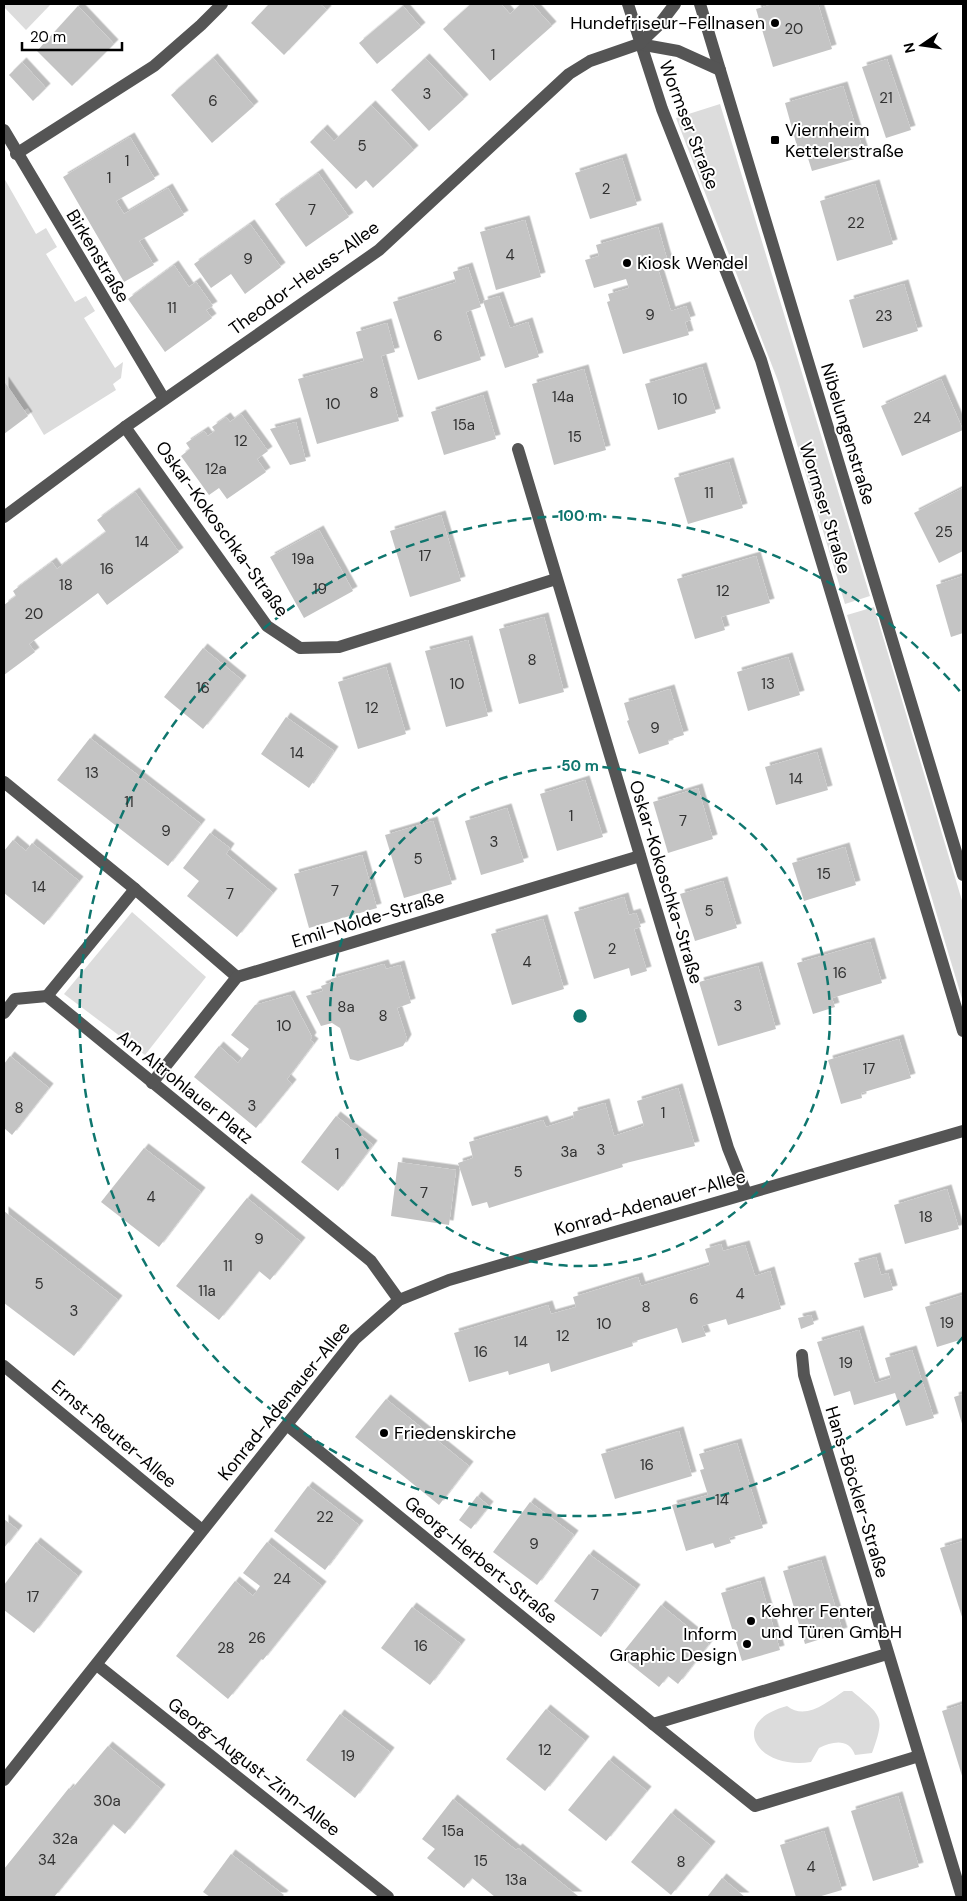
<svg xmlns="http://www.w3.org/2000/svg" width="967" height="1901" viewBox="0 0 967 1901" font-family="'DM Sans',sans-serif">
<defs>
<filter id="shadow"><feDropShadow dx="4.5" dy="-4.5" stdDeviation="0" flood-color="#0004"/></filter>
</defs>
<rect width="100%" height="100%" fill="#fff"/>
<g fill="#dcdcdc">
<path d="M4 4H51L26 30 4 7Z"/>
<path d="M720 104 870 596 845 604 778 381 676 118Z"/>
<path d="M4 178 36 234 46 228 57 247 46 254 75 302 86 296 95 311 84 318 115 368 123 362 121 378 113 384 116 390 44 435 28 408 24 410 4 381Z"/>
<path d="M874 607 963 904V1002L847 615Z"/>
<path d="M132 912 206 977 145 1055 64 994Z"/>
<path d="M844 1691H852C881 1716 886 1715 872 1753L855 1755C849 1738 833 1741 819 1748L811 1762C757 1770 727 1722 787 1706 806 1721 827 1702 844 1691Z"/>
</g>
<g fill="#c4c4c4" filter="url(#shadow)">
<path d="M269 4H320L327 10 284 55 251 23Z"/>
<path d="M471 4H501L510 14 521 4H532L552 26 490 81 443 29Z"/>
<path d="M773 4H818L832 49 773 67 756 9Z"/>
<path d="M78 6 114 44 72 86 37 51Z"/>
<path d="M403 6 421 27 377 64 359 43Z"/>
<path d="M213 58 254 106 212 143 171 95Z"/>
<path d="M425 58 464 99 429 131 391 90Z"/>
<path d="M887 59 911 130 886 138 862 67Z"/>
<path d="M22 62 46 88 33 101 9 75Z"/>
<path d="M843 86 865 156 812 171 807 155 800 157 785 103Z"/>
<path d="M371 105 414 150 373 188 366 180 356 189 310 142 323 129 334 141Z"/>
<path d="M130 137 155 179 116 201 124 214 168 188 184 215 139 241 154 265 124 282 63 177Z"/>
<path d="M622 158 637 205 590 219 575 173Z"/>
<path d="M318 173 349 217 306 247 275 204Z"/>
<path d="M875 184 893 244 837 261 820 201Z"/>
<path d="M525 220 541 277 496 290 480 232Z"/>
<path d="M250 224 281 267 245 294 231 274 211 288 194 264Z"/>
<path d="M658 227 669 266 658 269 671 311 686 306 691 320 685 322 689 335 623 354 607 302 610 301 608 294 629 288 626 279 594 288 585 260 599 256 596 245Z"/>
<path d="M174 265 189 287 196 282 213 306 206 310 212 318 165 352 128 299Z"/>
<path d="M468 267 481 307 466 312 481 360 418 380 393 302 456 282 453 272Z"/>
<path d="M904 284 918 331 863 348 849 300Z"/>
<path d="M499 296 510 328 528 322 539 357 505 368 483 301Z"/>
<path d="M387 323 395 352 381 356 399 421 317 444 298 379 364 361 356 332Z"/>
<path d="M702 367 716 413 658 430 645 384Z"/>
<path d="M584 369 606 450 554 465 532 384Z"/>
<path d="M941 379 963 430 902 456 881 406Z"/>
<path d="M4 381 28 416 4 434Z"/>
<path d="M483 395 496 439 444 455 431 412Z"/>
<path d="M241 414 268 451 257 459 266 472 227 499 219 488 209 495 181 456 190 449 186 443 204 431 208 436 215 431 212 427 226 417 230 422Z"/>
<path d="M296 422 306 461 290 465 270 429Z"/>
<path d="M729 462 743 508 688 524 674 478Z"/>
<path d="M963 488V551L939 563 914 513Z"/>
<path d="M135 492 179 552 107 605 98 593 29 644 35 652 4 675V605L16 596 13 591 52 562 57 569 106 532 97 520Z"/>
<path d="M441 515 461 581 410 597 390 531Z"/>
<path d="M319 530 353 591 304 618 270 557Z"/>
<path d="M756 556 770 603 721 617 725 630 695 639 677 579Z"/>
<path d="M963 576V633L951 637 936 585Z"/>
<path d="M544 617 564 692 519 704 499 629Z"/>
<path d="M468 640 488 716 446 727 425 651Z"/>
<path d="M203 648 242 680 203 729 164 697Z"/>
<path d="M788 657 800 695 748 711 737 672Z"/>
<path d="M386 667 406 734 358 749 338 682Z"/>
<path d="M670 689 684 735 668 740 669 744 639 754 627 721 629 720 624 703Z"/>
<path d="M286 717 334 751 309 788 261 754Z"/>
<path d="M90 738 201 824 168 866 57 780Z"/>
<path d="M817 752 828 790 776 805 765 767Z"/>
<path d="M585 780 603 837 557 851 540 794Z"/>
<path d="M698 788 713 839 668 853 653 802Z"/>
<path d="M507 808 524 862 481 875 465 821Z"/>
<path d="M433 821 452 884 404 898 385 835Z"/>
<path d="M210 833 230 848 226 854 273 893 237 937 187 896 199 881 183 868Z"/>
<path d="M13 840 26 851 32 843 79 881 44 925 4 893V851Z"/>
<path d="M845 847 856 885 804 901 792 863Z"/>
<path d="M362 855 377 908 309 928 294 874Z"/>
<path d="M723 881 737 928 695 941 680 894Z"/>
<path d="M624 897 629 915 636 913 638 918 641 927 634 929 647 971 631 976 629 968 594 979 574 912Z"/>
<path d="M543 919 564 989 512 1005 491 934Z"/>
<path d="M870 942 882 983 832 998 835 1007 813 1014 797 963Z"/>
<path d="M384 964 386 969 400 965 411 1003 397 1008 407 1039 403 1046 358 1061 350 1059 340 1028 332 1023 321 1026 306 996 323 991 321 986 332 982 331 979Z"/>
<path d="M758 966 776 1029 718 1046 699 982Z"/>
<path d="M290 995 312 1037 310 1040 314 1043 287 1079 292 1084 256 1128 194 1077 219 1046 238 1063 249 1049 231 1035 255 1005Z"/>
<path d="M899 1039 911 1078 861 1093 862 1098 841 1104 828 1060Z"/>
<path d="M10 1056 49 1088 12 1135 4 1128V1064Z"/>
<path d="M678 1088 695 1146 622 1164 623 1167 489 1208 487 1202 472 1206 458 1163 473 1158 469 1142 543 1120 546 1127 574 1118 573 1112 605 1103 614 1136 644 1126 637 1101Z"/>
<path d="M336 1116 373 1145 338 1191 301 1162Z"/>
<path d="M144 1148 201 1192 159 1247 101 1202Z"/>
<path d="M398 1162 456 1170 449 1225 391 1216Z"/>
<path d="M947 1189 959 1229 905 1244 894 1205Z"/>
<path d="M247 1198 301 1242 270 1280 259 1271 219 1320 176 1286Z"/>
<path d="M4 1211 118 1300 74 1356 4 1303Z"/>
<path d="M721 1244 723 1251 745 1245 755 1276 770 1271 781 1309 728 1325 726 1319 702 1326 706 1336 682 1343 677 1328 632 1342 633 1346 551 1372 549 1363 509 1375 508 1371 469 1382 454 1333 548 1305 551 1314 576 1307 573 1297 638 1277 641 1286 710 1265 705 1249Z"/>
<path d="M876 1257 881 1275 888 1273 893 1290 864 1298 854 1263Z"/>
<path d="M963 1295V1339L937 1347 925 1307Z"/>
<path d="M811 1315 814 1324 801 1329 798 1318Z"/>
<path d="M859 1330 875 1383 891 1378 885 1358 912 1350 934 1418 906 1426 895 1393 854 1405 850 1391 834 1396 817 1342Z"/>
<path d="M963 1394V1427L954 1397Z"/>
<path d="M386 1399 469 1466 439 1505 355 1437Z"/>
<path d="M679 1431 692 1476 615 1499 601 1454Z"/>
<path d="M737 1443 763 1528 729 1538 731 1543 715 1548 713 1543 686 1551 672 1505 708 1495 700 1470 704 1469 699 1454Z"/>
<path d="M308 1486 359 1525 325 1570 274 1531Z"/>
<path d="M477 1496 489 1506 471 1529 459 1520Z"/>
<path d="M530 1502 574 1535 537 1585 493 1552Z"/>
<path d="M4 1519 18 1530 4 1548Z"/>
<path d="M963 1541V1620L940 1548Z"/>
<path d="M36 1542 78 1576 34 1633 4 1610V1585Z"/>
<path d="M267 1542 322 1586 263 1660 261 1659 228 1699 176 1656 235 1581 253 1596 260 1586 243 1573Z"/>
<path d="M589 1554 636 1589 601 1637 554 1601Z"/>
<path d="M821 1560 843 1632 805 1644 783 1571Z"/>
<path d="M760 1581 780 1650 742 1661 721 1593Z"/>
<path d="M661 1605 709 1644 678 1684 668 1676 659 1687 620 1656Z"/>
<path d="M412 1607 461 1644 430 1685 381 1648Z"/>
<path d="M963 1704V1779L942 1711Z"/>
<path d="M546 1709 585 1741 545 1791 506 1759Z"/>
<path d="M340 1714 390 1752 355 1798 306 1760Z"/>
<path d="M108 1746 161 1789 125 1834 113 1824 54 1897H4V1869L69 1788 71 1790Z"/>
<path d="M609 1760 647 1791 606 1841 568 1810Z"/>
<path d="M898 1796 919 1867 873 1881 851 1811Z"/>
<path d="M453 1799 516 1850 518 1848 578 1896 495 1897 472 1878 464 1888 427 1858 435 1849 422 1839Z"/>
<path d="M671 1813 711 1846 671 1895 631 1862Z"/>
<path d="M824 1831 842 1890 818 1897H796L780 1845Z"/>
<path d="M231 1854 284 1895 282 1897H210L203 1892Z"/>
<path d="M722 1878 745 1897H707Z"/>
</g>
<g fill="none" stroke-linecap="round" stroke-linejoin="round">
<g stroke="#555" stroke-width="12">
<path d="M628 4 662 109 761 360 963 1031"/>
<path d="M700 4 963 875"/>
<path d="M639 44 678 51 720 70"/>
<path d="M4 130 164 399"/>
<path d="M16 154 154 66 201 25 222 4"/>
<path d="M125 427 267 626 300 648 339 647 556 579"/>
<path d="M518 449 728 1148 746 1193"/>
<path d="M4 517 125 427 379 250 569 74 590 61 639 44 659 25 675 4"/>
<path d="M4 782 135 889 237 977"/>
<path d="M47 996 371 1261 399 1300"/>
<path d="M47 996 135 889"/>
<path d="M4 1013 15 999 47 996"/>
<path d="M152 1083 237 977 640 856"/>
<path d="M802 1355 804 1375 962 1897"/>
<path d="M4 1366 201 1529"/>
<path d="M287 1425 653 1724 887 1654"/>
<path d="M97 1665 388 1897"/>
<path d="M653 1724 755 1806 919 1756"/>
<path d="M4 1780 355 1339 399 1300 449 1280 963 1131"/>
</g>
</g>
<g fill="none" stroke="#0f766e" stroke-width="2.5" stroke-dasharray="9 6">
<circle cx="580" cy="1016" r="250"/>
<path d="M963 1337A500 500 0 1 1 963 695"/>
</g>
<g fill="#000" stroke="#fff" stroke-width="2">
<circle cx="775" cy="23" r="5"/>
<rect x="770" y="135" width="10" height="10" rx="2.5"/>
<circle cx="627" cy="263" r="5"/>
<circle cx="384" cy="1433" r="5"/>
<circle cx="751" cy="1621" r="5"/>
<circle cx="747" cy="1644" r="5"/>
</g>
<g text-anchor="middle" stroke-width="4" stroke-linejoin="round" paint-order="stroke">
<g font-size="15" fill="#313131">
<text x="794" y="34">20</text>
<text x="493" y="60">1</text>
<text x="427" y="99">3</text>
<text x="886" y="103">21</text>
<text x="213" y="106">6</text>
<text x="362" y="151">5</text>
<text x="127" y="166">1</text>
<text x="109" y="183">1</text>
<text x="606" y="194">2</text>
<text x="312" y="215">7</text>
<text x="856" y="228">22</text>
<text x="510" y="260">4</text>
<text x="248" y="264">9</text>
<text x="172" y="313">11</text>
<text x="650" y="320">9</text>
<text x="884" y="321">23</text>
<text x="438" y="341">6</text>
<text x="374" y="398">8</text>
<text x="563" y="402">14a</text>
<text x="680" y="404">10</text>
<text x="333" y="409">10</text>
<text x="922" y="423">24</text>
<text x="464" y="430">15a</text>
<text x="575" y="442">15</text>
<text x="241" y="446">12</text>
<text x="216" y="474">12a</text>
<text x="709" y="498">11</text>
<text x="944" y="537">25</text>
<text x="142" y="547">14</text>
<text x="425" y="561">17</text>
<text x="303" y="564">19a</text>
<text x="107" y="574">16</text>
<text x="66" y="590">18</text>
<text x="320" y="594">19</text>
<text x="723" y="596">12</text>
<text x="34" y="619">20</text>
<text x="532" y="665">8</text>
<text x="457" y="689">10</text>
<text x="768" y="689">13</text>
<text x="203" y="693">16</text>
<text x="372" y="713">12</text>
<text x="655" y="733">9</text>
<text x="297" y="758">14</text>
<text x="92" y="778">13</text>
<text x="796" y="784">14</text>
<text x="129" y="807">11</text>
<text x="571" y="821">1</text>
<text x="683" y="826">7</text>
<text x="166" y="836">9</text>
<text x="494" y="847">3</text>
<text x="418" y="864">5</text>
<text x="824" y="879">15</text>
<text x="39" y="892">14</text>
<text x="335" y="896">7</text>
<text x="230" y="899">7</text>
<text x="709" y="916">5</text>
<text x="612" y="954">2</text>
<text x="527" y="967">4</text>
<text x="840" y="978">16</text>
<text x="738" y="1011">3</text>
<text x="346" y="1012">8a</text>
<text x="383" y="1021">8</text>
<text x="284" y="1031">10</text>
<text x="869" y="1074">17</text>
<text x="252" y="1111">3</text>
<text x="19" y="1113">8</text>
<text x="663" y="1118">1</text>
<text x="601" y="1155">3</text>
<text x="569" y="1157">3a</text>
<text x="337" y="1159">1</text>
<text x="518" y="1177">5</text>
<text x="424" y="1198">7</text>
<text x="151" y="1202">4</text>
<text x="926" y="1222">18</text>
<text x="259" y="1244">9</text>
<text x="228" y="1271">11</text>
<text x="39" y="1289">5</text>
<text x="207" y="1296">11a</text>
<text x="740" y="1299">4</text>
<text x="694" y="1304">6</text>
<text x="646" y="1312">8</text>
<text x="74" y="1316">3</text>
<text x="947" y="1328">19</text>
<text x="604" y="1329">10</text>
<text x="563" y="1341">12</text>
<text x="521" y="1347">14</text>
<text x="481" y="1357">16</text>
<text x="846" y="1368">19</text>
<text x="647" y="1470">16</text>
<text x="722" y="1505">14</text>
<text x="325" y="1522">22</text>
<text x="534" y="1549">9</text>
<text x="282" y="1584">24</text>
<text x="595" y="1600">7</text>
<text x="33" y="1602">17</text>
<text x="257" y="1643">26</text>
<text x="421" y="1651">16</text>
<text x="226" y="1653">28</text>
<text x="545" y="1755">12</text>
<text x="348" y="1761">19</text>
<text x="107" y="1806">30a</text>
<text x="453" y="1836">15a</text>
<text x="65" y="1844">32a</text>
<text x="47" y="1865">34</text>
<text x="481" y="1866">15</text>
<text x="681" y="1867">8</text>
<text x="811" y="1872">4</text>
<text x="516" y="1885">13a</text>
</g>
<g font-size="18" fill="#000" stroke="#fff" text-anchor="start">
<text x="765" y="29" text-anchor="end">Hundefriseur-Fellnasen</text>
<text x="785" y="136">Viernheim<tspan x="785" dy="21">Kettelerstraße</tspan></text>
<text x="637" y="269">Kiosk Wendel</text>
<text x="394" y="1439">Friedenskirche</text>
<text x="761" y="1617">Kehrer Fenter<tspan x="761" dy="21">und Türen GmbH</tspan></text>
<text x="737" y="1640" text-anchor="end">Inform<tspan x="737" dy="21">Graphic Design</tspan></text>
</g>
<g font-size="18" fill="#000" stroke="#fff">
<text transform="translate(689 125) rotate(69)" y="6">Wormser Straße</text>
<text transform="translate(98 256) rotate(59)" y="6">Birkenstraße</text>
<text transform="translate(304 278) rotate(-36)" y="6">Theodor-Heuss-Allee</text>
<text transform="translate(848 434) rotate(73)" y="6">Nibelungenstraße</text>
<text transform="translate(825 508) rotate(73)" y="6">Wormser Straße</text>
<text transform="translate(222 529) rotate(54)" y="6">Oskar-Kokoschka-Straße</text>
<text transform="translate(666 882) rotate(73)" y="6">Oskar-Kokoschka-Straße</text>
<text transform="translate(368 919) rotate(-17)" y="6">Emil-Nolde-Straße</text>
<text transform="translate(185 1087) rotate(39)" y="6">Am Altrohlauer Platz</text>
<text transform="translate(650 1203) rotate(-16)" y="6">Konrad-Adenauer-Allee</text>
<text transform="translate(284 1401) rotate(-51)" y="6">Konrad-Adenauer-Allee</text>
<text transform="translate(114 1434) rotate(40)" y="6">Ernst-Reuter-Allee</text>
<text transform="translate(857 1492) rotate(73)" y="6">Hans-Böckler-Straße</text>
<text transform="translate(481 1560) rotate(39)" y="6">Georg-Herbert-Straße</text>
<text transform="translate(254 1767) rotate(38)" y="6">Georg-August-Zinn-Allee</text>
</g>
</g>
<circle cx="580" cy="1016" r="8" fill="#0f766e" stroke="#fff" stroke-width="2.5"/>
<g font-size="15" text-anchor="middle" font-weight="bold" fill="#0f766e" stroke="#fff" stroke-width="4" stroke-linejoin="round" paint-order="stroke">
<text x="580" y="521">100 m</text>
<text x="580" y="771">50 m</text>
</g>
<rect width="967" height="1901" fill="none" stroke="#000000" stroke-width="10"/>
<g transform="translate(922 45) rotate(257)" stroke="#ffffff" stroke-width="4" paint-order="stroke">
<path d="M0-4L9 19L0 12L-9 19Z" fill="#000000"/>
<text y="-8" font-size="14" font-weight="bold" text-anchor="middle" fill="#000000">N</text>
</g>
<path d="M22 42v8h100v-8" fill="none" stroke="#000000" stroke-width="2.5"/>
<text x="30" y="42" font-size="15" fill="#000000" stroke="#ffffff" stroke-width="4" paint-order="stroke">20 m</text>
</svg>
